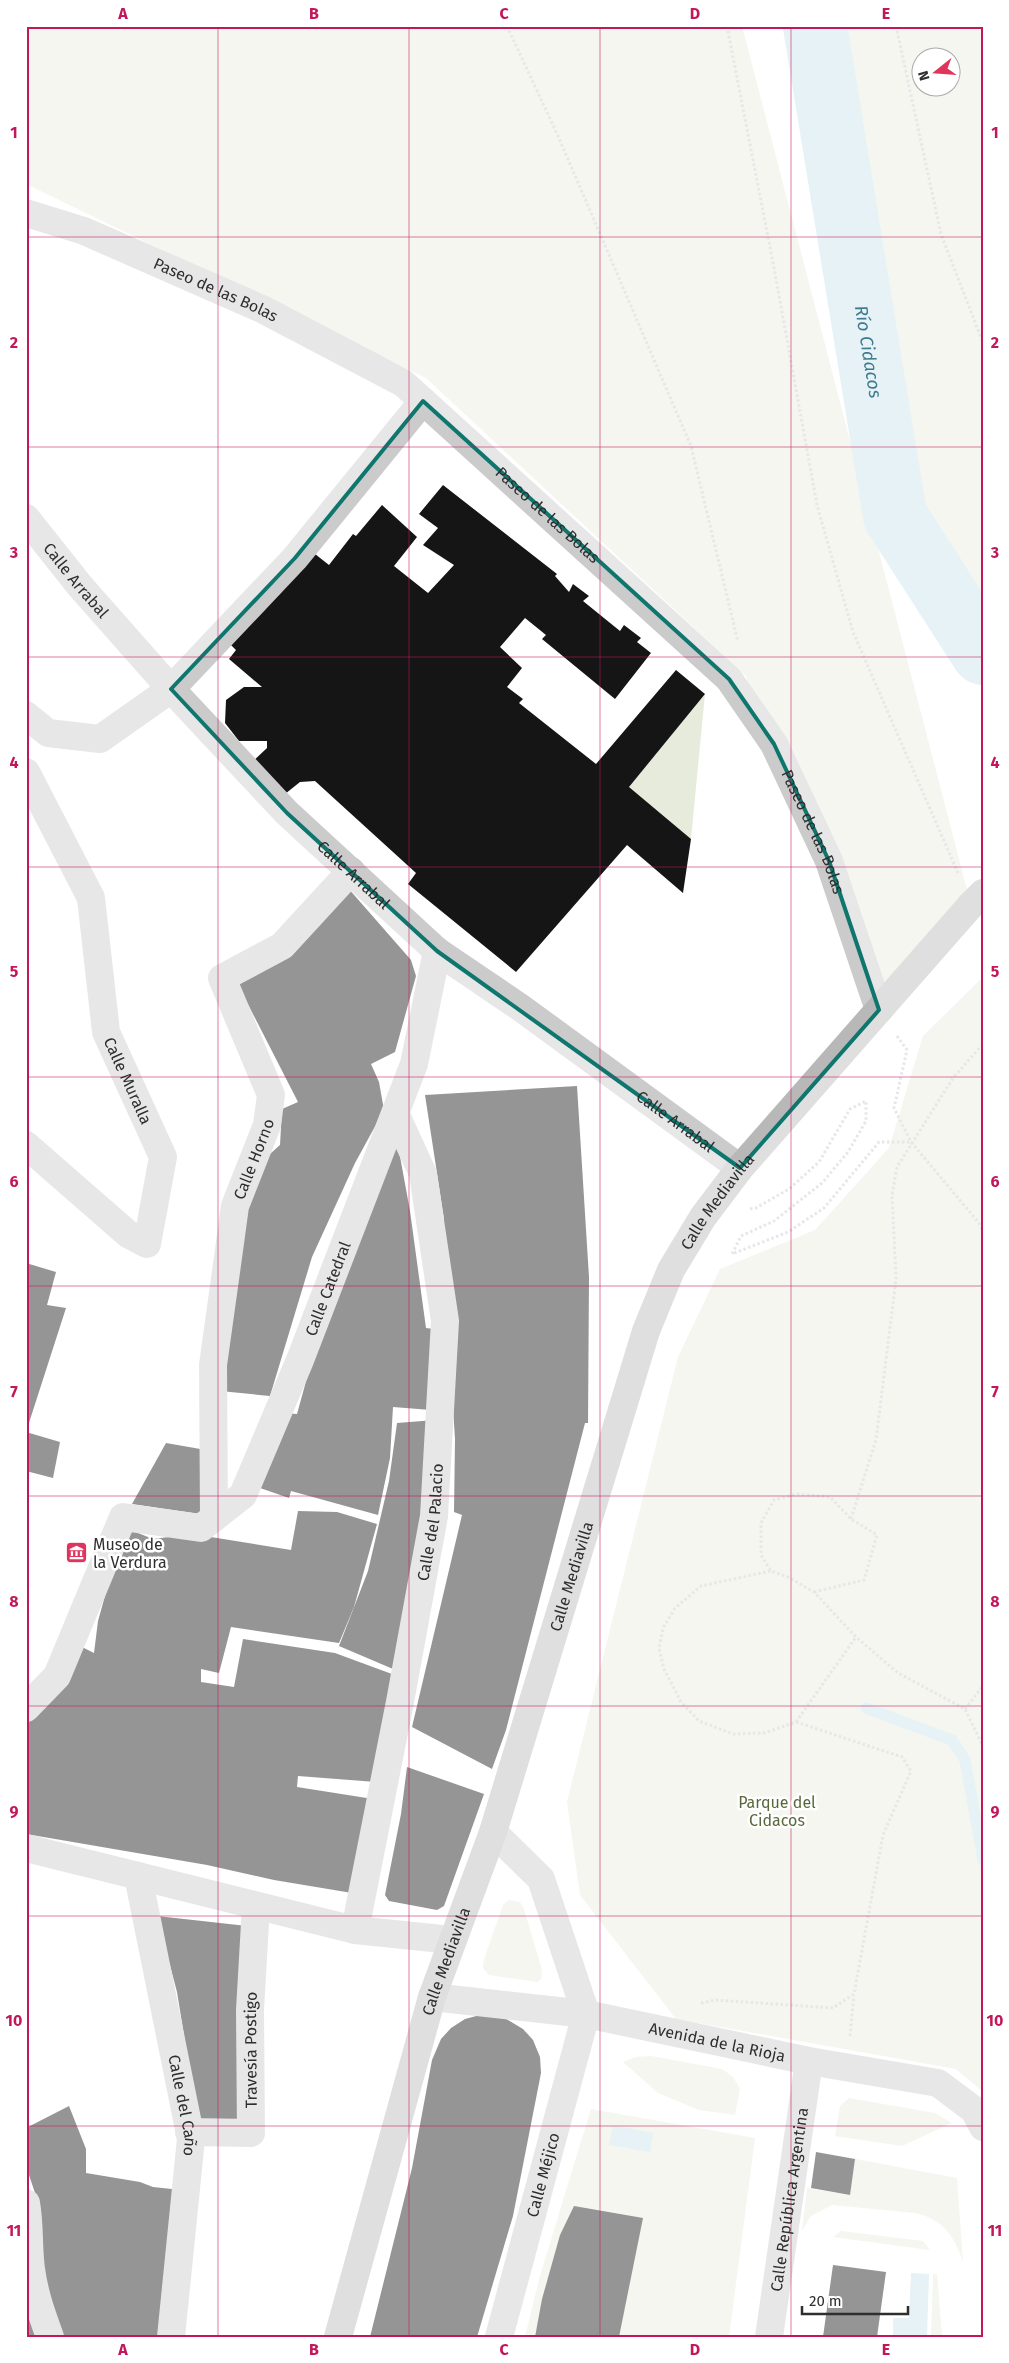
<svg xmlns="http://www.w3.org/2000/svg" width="1009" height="2363" viewBox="0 0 1009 2363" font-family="'Fira Sans',sans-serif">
<rect width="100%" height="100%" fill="#fff"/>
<g fill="#e6ebdc" fill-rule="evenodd">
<path d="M26 26H742L971 905 879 1010 746 676 426 378 26 184Z"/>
<path d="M815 26H983V653L895 516ZM922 58H952V88H922Z"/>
<path d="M705 694 691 839 629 787Z"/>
<path d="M983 977V2092L956 2069 676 2019 580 1895 567 1802 678 1357 720 1269 815 1230 889 1148 923 1036Z"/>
<path d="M509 1900 520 1902 524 1909 542 1970 541 1979 537 1982 489 1975 483 1968 484 1959 503 1905Z"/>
<path d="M651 2056 722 2069 733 2077 740 2089 735 2115 699 2110 658 2093 623 2062 636 2057Z"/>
<path d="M849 2098 935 2113 952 2123 902 2146 835 2136 840 2106Z"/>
<path d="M591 2109 755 2138 729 2337H525L540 2276Z"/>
<path d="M855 2159 957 2178 963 2262C954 2235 943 2219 915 2213L832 2205 811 2216 802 2231 807 2188 849 2195Z"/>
<path d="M841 2231 923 2241 930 2250 833 2237Z"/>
<path d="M933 2274H937L942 2337H931Z"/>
</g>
<g fill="#c8e2ea">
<path d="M613 2125 653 2133 650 2152 609 2145Z"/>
<path d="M911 2273 929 2274 927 2337H893V2318H909Z"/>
</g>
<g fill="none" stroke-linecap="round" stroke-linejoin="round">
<path stroke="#c8e2ea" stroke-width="11" d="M866 1708 952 1740 965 1760 983 1860"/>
<path stroke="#c8e2ea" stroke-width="64" id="s1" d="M815 26 895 516 983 653"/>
</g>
<g fill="#151515">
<path d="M443 485 557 574 555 576 569 592 573 584 589 596 583 601 620 631 624 625 641 638 637 642 651 653 615 699 542 639 546 635 525 618 500 647 522 668 507 687 523 699 519 703 596 764 676 670 705 694 629 787 691 839 683 893 627 845 516 972 408 884 416 873 315 781 300 782 280 798 249 765 267 748V741H239L225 723 226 700 244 687H262L229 659 236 650 227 641 310 550 329 565 353 534 356 536 382 505 417 537 394 566 428 593 454 565 423 545 438 528 419 514Z"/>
<path d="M348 888 411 960 416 976 395 1052 371 1064 379 1082 384 1110 355 1163 312 1257 270 1396 220 1391 251 1171 280 1145 282 1109 298 1102 235 979Z"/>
<path d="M577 1086 589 1277 588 1423H585L506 1730 492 1769 412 1727 462 1515 454 1512 455 1439 441 1220 444 1219 425 1095Z"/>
<path d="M397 1140 410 1211 426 1328 434 1329 431 1410 393 1407 390 1458 378 1515 291 1491 289 1498 260 1488 283 1413 297 1414 308 1374Z"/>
<path d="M26 1263 56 1272 47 1305 66 1308 27 1429Z"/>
<path d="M435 1420 400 1672 339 1646 368 1571 389 1481 397 1423Z"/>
<path d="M26 1432 60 1442 53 1478 26 1471Z"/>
<path d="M166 1443 206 1450 207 1515 132 1504Z"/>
<path d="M298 1511 337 1512 377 1524 354 1607 339 1643 231 1627 219 1673 201 1669V1682L234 1687 243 1639 335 1653 400 1677 376 1782 298 1776 297 1787 373 1799 358 1894 274 1880 207 1865 26 1834V1720L82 1647 94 1653 98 1621 108 1585 127 1532 133 1531 153 1539 192 1534 291 1550Z"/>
<path d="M407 1767 484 1794 444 1906 437 1910 389 1901 385 1895 401 1814Z"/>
<path d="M157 1916 247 1926 246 2125 198 2121 177 1992Z"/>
<path d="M480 2015 503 2017 523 2029 533 2040 540 2057 541 2073 513 2216 477 2337H370L412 2168 432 2060 441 2039 451 2028 465 2019Z"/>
<path d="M69 2106 86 2149V2173L140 2182 153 2187 181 2190 163 2337H58L38 2283 35 2193 26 2166V2128Z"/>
<path d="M816 2152 855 2159 850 2195 811 2188Z"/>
<path d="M574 2206 643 2218 619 2337H535L542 2299 560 2235Z"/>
<path d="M833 2265 886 2272 877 2337H823Z"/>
<path d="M26 2281 44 2337H26Z"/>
</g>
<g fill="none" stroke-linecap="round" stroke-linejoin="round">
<g stroke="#cbcbcb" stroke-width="3" stroke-dasharray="2.5 2.5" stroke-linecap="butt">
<path d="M507 26 558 136 691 446 738 642"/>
<path d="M727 26 774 268 817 505 853 632 958 873"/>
<path d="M896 26 941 234 983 343"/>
<path d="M897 1036 907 1050 894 1108 911 1142 979 1223 983 1232"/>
<path d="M750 1209 756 1208 789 1189 819 1162 850 1109 866 1101V1121L848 1152 822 1183 774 1221 741 1236 732 1254 788 1232 824 1208 879 1142H911"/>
<path d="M851 1519 876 1440 896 1279 892 1195 897 1167 953 1078 983 1044"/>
<path d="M814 1592 864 1580 877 1535 851 1519 830 1497 797 1494 774 1500 761 1523V1555L771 1571 788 1577 814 1592 856 1637 898 1673 965 1709 983 1746"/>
<path d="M965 1709 983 1686"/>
<path d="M796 1722 856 1637"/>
<path d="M701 2003 715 2000 833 2008 854 1994 883 1835 911 1771 902 1757 796 1722 764 1733 733 1734 699 1721 681 1702 664 1669 659 1648 663 1628 675 1608 701 1586 771 1571"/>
<path d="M850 2036 854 1995"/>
</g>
<g stroke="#cbcbcb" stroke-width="28">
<path id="s2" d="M26 213 84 231 262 309 403 383 729 679 774 744 829 861 879 1010"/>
<path id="s3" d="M26 518 80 586 171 689 287 813 437 951 521 1008 740 1168"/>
<path d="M26 715 48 733 100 739 171 689 295 558 423 401"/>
<path id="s4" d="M26 772 91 898 106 1032 163 1157 147 1244 128 1234 26 1145"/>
<path id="s5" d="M214 1518 213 1365 229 1250 235 1206 267 1125 271 1095 222 978 282 946 351 871"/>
<path id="s6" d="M26 1708 57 1676 123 1517 201 1528 243 1495 300 1360 414 1064 437 951"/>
<path d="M493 1832 541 1879 586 2014"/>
<path d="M26 1848 355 1930 452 1940"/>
<path id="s7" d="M138 1876 191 2139 171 2337"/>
<path id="s8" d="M355 1930 400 1702 434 1516 445 1321 423 1174 396 1115"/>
<path id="s9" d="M432 1997 586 2014 809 2061 938 2083 974 2110 983 2127"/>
<path id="s10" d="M189 2132 251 2133 250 2010 256 1906"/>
<path d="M26 2203C30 2225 28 2247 31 2269 34 2293 42 2315 50 2337"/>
<path id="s11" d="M499 2337 586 2014"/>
<path id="s12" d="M769 2337 809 2061"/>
</g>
<path stroke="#b8b8b8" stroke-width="28" id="s13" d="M338 2337 432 1997 493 1832 646 1331 671 1270 703 1217 740 1168 971 905"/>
<path stroke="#b8b8b8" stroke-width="28" d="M971 905 983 893"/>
</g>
<path d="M0 0H1009V2363H0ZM423 401 729 679 774 744 829 861 879 1010 740 1168 437 951 287 813 171 689 295 558Z" fill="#fff" fill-opacity=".55" fill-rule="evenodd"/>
<path fill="none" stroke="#0f766e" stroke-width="4" stroke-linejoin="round" d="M423 401 729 679 774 744 829 861 879 1010 740 1168 437 951 287 813 171 689 295 558Z"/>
<path fill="none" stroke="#c2185b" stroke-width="1" stroke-opacity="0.55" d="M218 26V2337M409 26V2337M600 26V2337M791 26V2337M26 237H983M26 447H983M26 657H983M26 867H983M26 1077H983M26 1286H983M26 1496H983M26 1706H983M26 1916H983M26 2126H983"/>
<defs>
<symbol id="museum-square" viewBox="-11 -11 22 22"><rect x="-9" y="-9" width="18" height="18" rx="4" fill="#e1345c" stroke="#fff"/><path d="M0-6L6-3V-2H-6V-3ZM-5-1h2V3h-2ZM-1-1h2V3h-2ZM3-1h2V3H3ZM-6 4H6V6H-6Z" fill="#fff"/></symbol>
</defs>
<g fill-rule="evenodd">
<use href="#museum-square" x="64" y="1540" width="25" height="25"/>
</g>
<g text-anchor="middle" stroke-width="5" stroke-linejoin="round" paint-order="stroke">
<g font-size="16" fill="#2e2e2e" stroke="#fff">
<text dy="6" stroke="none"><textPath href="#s2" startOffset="205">Paseo de las Bolas</textPath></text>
<text dy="6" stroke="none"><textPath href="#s2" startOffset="610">Paseo de las Bolas</textPath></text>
<text dy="6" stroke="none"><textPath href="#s3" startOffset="80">Calle Arrabal</textPath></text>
<text dy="6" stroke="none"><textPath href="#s2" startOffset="1030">Paseo de las Bolas</textPath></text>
<text dy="6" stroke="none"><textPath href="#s3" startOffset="485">Calle Arrabal</textPath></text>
<text dy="6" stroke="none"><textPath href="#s4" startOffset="330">Calle Muralla</textPath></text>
<text dy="6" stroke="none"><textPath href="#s3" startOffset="891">Calle Arrabal</textPath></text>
<text dy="6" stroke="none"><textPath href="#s5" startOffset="364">Calle Horno</textPath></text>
<text dy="6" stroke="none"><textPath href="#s13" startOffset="1201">Calle Mediavilla</textPath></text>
<text dy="6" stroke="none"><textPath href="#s6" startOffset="572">Calle Catedral</textPath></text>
<text dy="6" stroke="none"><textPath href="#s8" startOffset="415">Calle del Palacio</textPath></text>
<text dy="6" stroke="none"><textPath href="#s13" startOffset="796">Calle Mediavilla</textPath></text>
<text dy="6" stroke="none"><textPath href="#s13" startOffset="391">Calle Mediavilla</textPath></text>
<text dy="6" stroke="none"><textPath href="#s9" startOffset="289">Avenida de la Rioja</textPath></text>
<text dy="6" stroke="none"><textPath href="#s10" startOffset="145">Travesía Postigo</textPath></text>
<text dy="6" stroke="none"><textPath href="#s7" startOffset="234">Calle del Caño</textPath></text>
<text dy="6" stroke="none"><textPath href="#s11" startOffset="168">Calle Méjico</textPath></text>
<text dy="6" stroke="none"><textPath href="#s12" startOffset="139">Calle República Argentina</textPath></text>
</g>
<g font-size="16" fill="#2e2e2e" stroke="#fff" text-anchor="start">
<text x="93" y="1550">Museo de<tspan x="93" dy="18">la Verdura</tspan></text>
</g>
<g font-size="16" fill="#58683c" stroke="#fff">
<text x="777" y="1808">Parque del<tspan x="777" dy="18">Cidacos</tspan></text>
</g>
<g font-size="18" font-style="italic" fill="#3e7b8e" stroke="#fff">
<text dy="6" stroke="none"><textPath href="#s1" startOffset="330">Río Cidacos</textPath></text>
</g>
</g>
<rect width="1009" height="2363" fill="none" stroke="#ffffff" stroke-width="55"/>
<g transform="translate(936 72) rotate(253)"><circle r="24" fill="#ffffff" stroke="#ababab"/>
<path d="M0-4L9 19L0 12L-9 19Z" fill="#e1345c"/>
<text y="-8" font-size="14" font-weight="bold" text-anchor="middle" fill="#2e2e2e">N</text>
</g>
<path d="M802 2306v8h106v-8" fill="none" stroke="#2e2e2e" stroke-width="2.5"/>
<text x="809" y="2306" font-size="15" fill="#2e2e2e" stroke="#ffffff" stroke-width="4" paint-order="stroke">20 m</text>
<rect x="28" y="28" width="954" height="2308" fill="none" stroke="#c2185b" stroke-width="2"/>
<g font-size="16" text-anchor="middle" font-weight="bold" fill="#c2185b">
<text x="123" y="19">A</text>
<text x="314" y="19">B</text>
<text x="504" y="19">C</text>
<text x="695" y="19">D</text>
<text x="886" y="19">E</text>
<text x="14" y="138">1</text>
<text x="995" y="138">1</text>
<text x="14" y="348">2</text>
<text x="995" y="348">2</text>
<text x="14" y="558">3</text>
<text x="995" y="558">3</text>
<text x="14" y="768">4</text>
<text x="995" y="768">4</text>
<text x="14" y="977">5</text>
<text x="995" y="977">5</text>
<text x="14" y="1187">6</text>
<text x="995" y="1187">6</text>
<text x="14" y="1397">7</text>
<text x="995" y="1397">7</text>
<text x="14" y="1607">8</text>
<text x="995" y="1607">8</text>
<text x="14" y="1817">9</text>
<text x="995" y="1817">9</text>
<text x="14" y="2026">10</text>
<text x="995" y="2026">10</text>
<text x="14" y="2236">11</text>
<text x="995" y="2236">11</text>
<text x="123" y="2355">A</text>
<text x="314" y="2355">B</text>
<text x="504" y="2355">C</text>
<text x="695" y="2355">D</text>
<text x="886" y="2355">E</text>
</g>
</svg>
